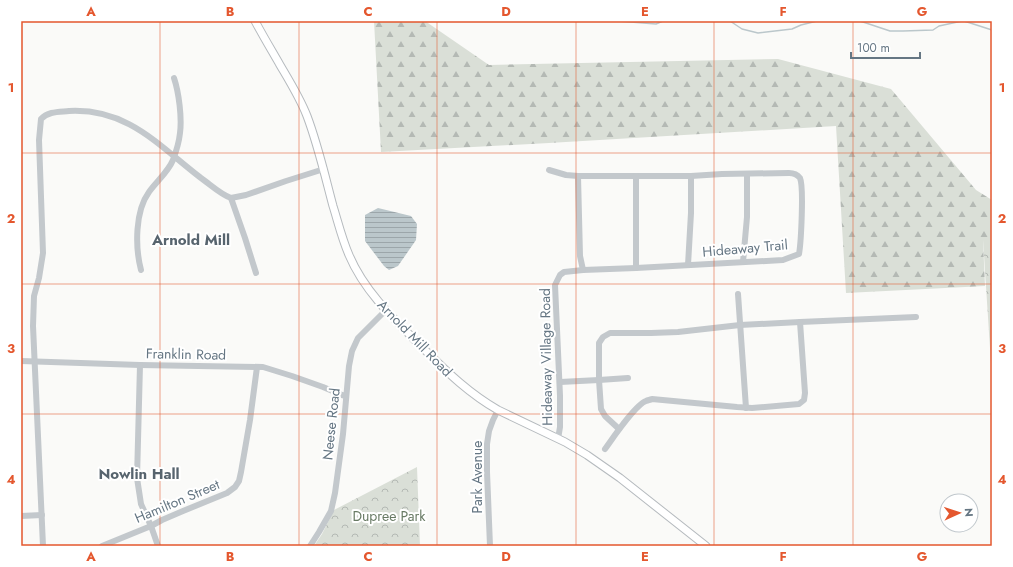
<svg xmlns="http://www.w3.org/2000/svg" width="1013" height="567" viewBox="0 0 1013 567" font-family="Jost,sans-serif">
<defs>
<pattern id="forest-firs" width="22" height="20" patternUnits="userSpaceOnUse"><rect width="22" height="20" fill="#dadfd7"/><path d="M5 1l3.5 6h-7zM16 11l3.5 6h-7z" fill="#b4b9b4"/></pattern>
<pattern id="park-crowns" width="20" height="18" patternUnits="userSpaceOnUse"><rect width="20" height="18" fill="#dadfd7"/><path d="M2 6a3 3 0 1 1 6 0M12 15a3 3 0 1 1 6 0" fill="none" stroke="#b4b9b4"/></pattern>
<pattern id="water-rules" width="6" height="5" patternUnits="userSpaceOnUse"><rect width="6" height="5" fill="#bbc7cb"/><path d="M0 2.5h6" fill="none" stroke="#9ca6aa"/></pattern>
</defs>
<rect width="100%" height="100%" fill="#fafaf8"/>
<path fill="url(#forest-firs)" d="M374 21H425L489 65 778 59 891 89 976 190 992 200V240H983L985 286 846 293 836 126 549 143 381 152Z"/>
<g fill="url(#park-crowns)">
<path d="M983 240H992V379Z"/>
<path d="M417 467 420 546H314L322 534 334 510Z"/>
</g>
<path fill="url(#water-rules)" d="M378 208 411 216 417 224 416 240 398 266 389 270 384 266 365 241V215Z"/>
<g fill="none" stroke-linecap="round" stroke-linejoin="round">
<g stroke="#bbc7cb" stroke-width="1.5">
<path d="M618 21 656 24 663 21"/>
<path d="M730 21 742 29 758 33 792 29 801 25 817 21"/>
<path d="M860 21 890 31H903L933 30 939 26 962 21"/>
<path d="M964 21 992 30"/>
</g>
<defs>
<path id="major" d="M255 21C263 36 272 51 280 65 290 82 300 98 307 116 318 145 325 176 333 206 338 222 342 239 349 255 365 293 397 322 426 351 448 373 470 394 498 410L565 442 587 455 620 478 706 546"/>
</defs>
<use href="#major" stroke="#b5babe" stroke-width="9"/>
<g stroke="#c3c8cc" stroke-width="6">
<path d="M549 170 566 175 578 176H691L722 174 789 173C794 173 797 174 800 178 804 187 801 243 799 254L783 260 636 268 583 270 564 272 560 275 555 285 560 396V427L558 439"/>
<path d="M578 176 580 256 583 270"/>
<path d="M636 176V268"/>
<path d="M231 198 245 238 256 273"/>
<path d="M743 262 747 217V174"/>
<path d="M688 265 691 213V176"/>
<path d="M141 270C135 247 135 211 149 192 157 181 168 172 173 160 176 152 179 142 180 133 182 118 179 93 174 78"/>
<path d="M738 294 746 408"/>
<path d="M21 361 140 365 263 367 292 376 323 387 342 395 346 396"/>
<path d="M140 365 137 478 141 504 151 526 158 546"/>
<path d="M560 382 599 380 628 378"/>
<path d="M619 429 605 416 601 409 599 380V343L603 337 610 333H651L678 332 740 325 800 322 916 317"/>
<path d="M605 449C613 438 635 405 646 401 648 400 650 400 652 399L737 407 752 408 799 404 804 400 805 393 800 322"/>
<path d="M21 516 42 515"/>
<path d="M43 546 33 326 34 296 39 278 43 253 39 140 41 119C48 111 60 112 69 111 128 108 159 146 201 178 211 185 220 194 231 198L246 195 286 181 324 169"/>
<path d="M102 546 151 526 162 520 183 511 227 493 235 487 239 481 241 472 250 420 257 367"/>
<path d="M310 546 319 532 331 511 335 493 343 434 349 366 352 351 358 338 386 310"/>
<path d="M490 546 487 472V444L489 431 493 420 498 410"/>
</g>
<use href="#major" stroke="#fff" stroke-width="7"/>
</g>
<path fill="none" stroke="#e4572e" stroke-width="1" stroke-opacity="0.55" d="M160 21V546M299 21V546M437 21V546M576 21V546M714 21V546M853 21V546M21 153H992M21 284H992M21 414H992"/>
<g text-anchor="middle" stroke-width="4" stroke-linejoin="round" paint-order="stroke">
<g font-size="14" fill="#657683" stroke="#fff">
<text transform="translate(745 248) rotate(-5)" y="5">Hideaway Trail</text>
<text transform="translate(415 338) rotate(46)" y="5">Arnold Mill Road</text>
<text transform="translate(186 354) rotate(1)" y="5">Franklin Road</text>
<text transform="translate(546 357) rotate(-91)" y="5">Hideaway Village Road</text>
<text transform="translate(331 424) rotate(-84)" y="5">Neese Road</text>
<text transform="translate(477 477) rotate(-90)" y="5">Park Avenue</text>
<text transform="translate(177 501) rotate(-23)" y="5">Hamilton Street</text>
</g>
<g font-size="14" fill="#687a64" stroke="#fff">
<text x="389" y="521">Dupree Park</text>
</g>
<g font-size="15" font-weight="bold" fill="#57646e" stroke="#fff">
<text x="191" y="245">Arnold Mill</text>
<text x="139" y="479">Nowlin Hall</text>
</g>
</g>
<rect width="1013" height="567" fill="none" stroke="#ffffff" stroke-width="44"/>
<g transform="translate(959 513) rotate(87)"><circle r="19" fill="#ffffff" stroke="#c1c8cd"/>
<path d="M0-3L7 15L0 10L-7 15Z" fill="#e4572e"/>
<text y="-6" font-size="11" font-weight="bold" text-anchor="middle" fill="#657683">N</text>
</g>
<path d="M851 52v6h69v-6" fill="none" stroke="#657683" stroke-width="2"/>
<text x="857" y="52" font-size="12" fill="#657683" stroke="#ffffff" stroke-width="3" paint-order="stroke">100 m</text>
<rect x="22" y="22" width="969" height="523" fill="none" stroke="#e4572e" stroke-width="1.5"/>
<g font-size="13" text-anchor="middle" font-weight="bold" fill="#e4572e">
<text x="91" y="16">A</text>
<text x="230" y="16">B</text>
<text x="368" y="16">C</text>
<text x="506" y="16">D</text>
<text x="645" y="16">E</text>
<text x="783" y="16">F</text>
<text x="922" y="16">G</text>
<text x="11" y="92">1</text>
<text x="1002" y="92">1</text>
<text x="11" y="223">2</text>
<text x="1002" y="223">2</text>
<text x="11" y="353">3</text>
<text x="1002" y="353">3</text>
<text x="11" y="484">4</text>
<text x="1002" y="484">4</text>
<text x="91" y="561">A</text>
<text x="230" y="561">B</text>
<text x="368" y="561">C</text>
<text x="506" y="561">D</text>
<text x="645" y="561">E</text>
<text x="783" y="561">F</text>
<text x="922" y="561">G</text>
</g>
</svg>
